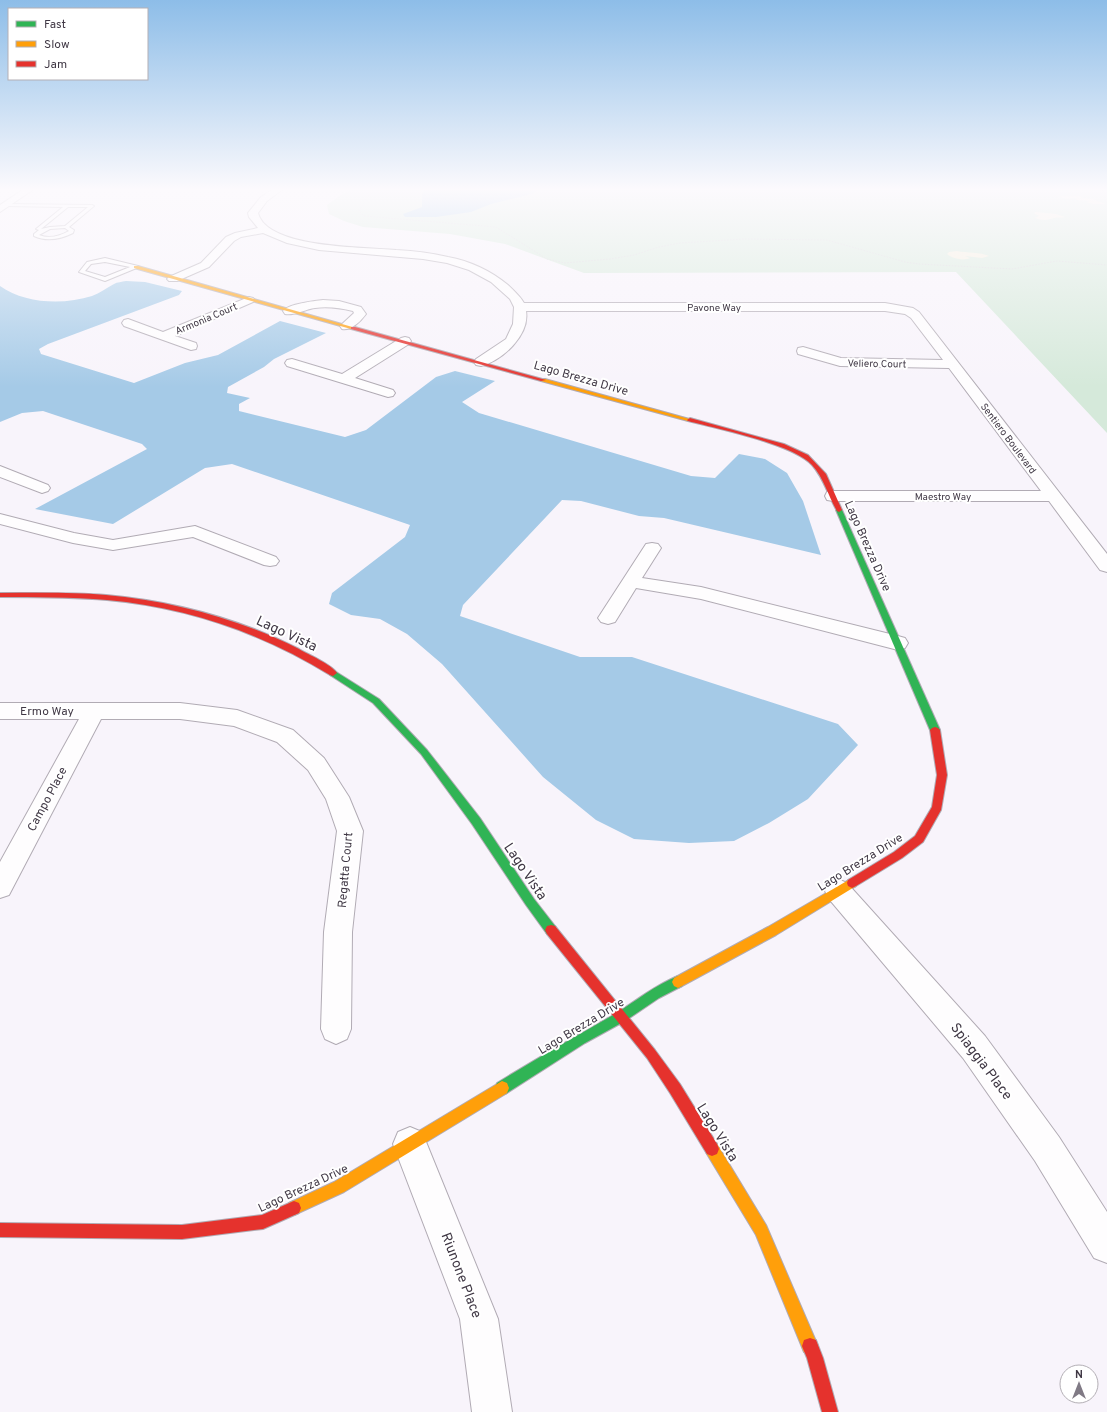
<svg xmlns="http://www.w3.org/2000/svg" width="1107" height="1412" viewBox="0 0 1107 1412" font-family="Overpass,sans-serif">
<rect width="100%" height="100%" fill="#f8f4fb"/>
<path fill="#d5e9da" d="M352 189H1107V433L956 272 584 273 505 244 450 234 363 227 344 221 329 214 327 205 339 196Z"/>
<g fill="#f6efdd">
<path d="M1061 196H1081L1082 198 1093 199 1105 204H1093L1086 202 1090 201 1077 200 1075 198 1067 199 1059 197Z"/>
<path d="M1036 212 1056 214 1065 217C1061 218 1058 217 1054 218 1048 220 1043 221 1035 218L1039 216 1034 213Z"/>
<path d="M957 251C967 253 980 252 989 256L982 258 965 256 970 258C964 261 953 259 947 254L949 252Z"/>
</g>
<g fill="#a5cae7">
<path d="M426 189H540L532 194 491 204 471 212 436 217H405L403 214 422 207V194Z"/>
<path d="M126 281 145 282 182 291 179 295 48 344 39 349 41 354 134 383 185 363 218 355 280 321 326 333 274 359 264 367 228 387 227 393 250 398 239 404V411L345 437 366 430 436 377 455 371 495 381 462 402 479 413 691 476 715 478 739 454 765 459 787 473 803 501 821 555 664 518 639 516 581 501 562 500 463 605 460 616 580 657H632L838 724 858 745 808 799 769 823 734 841 689 843 634 839 596 820 543 777 442 664 407 634 380 619 351 615 329 604 332 593 405 537 410 525 232 464 205 468 113 524 35 509 147 449 142 444 43 411 22 413 0 422V286C25 304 64 305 92 296 100 293 106 288 114 284 117 282 122 282 126 281Z"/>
</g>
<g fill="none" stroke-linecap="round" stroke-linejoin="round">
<defs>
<g id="lane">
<path d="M4 204 92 205 94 206 69 227 74 230 73 233C61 239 47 242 34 236V234L39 230 36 229 63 207 6 206ZM68 207H88L65 226 50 227 41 229ZM65 228 69 231C60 236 49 239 39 235L50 229Z"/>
<path d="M105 258 138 266 139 267 105 281 79 272 87 262ZM105 262 130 267 105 277 85 271 91 264Z"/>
</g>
<g id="street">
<path d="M24 189H34L0 212V205Z"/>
<path d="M273 189H283L267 201 258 213C267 249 366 247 396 250 414 251 431 253 448 257 470 261 491 271 508 285 514 291 520 296 524 303H885L913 308 919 312 1107 554V572L1100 570 1049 501H833L827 500 825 496 827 492 833 491H1041L949 368 840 366 798 354 797 351 798 348 803 347 841 358 943 360 911 318 905 314 885 311H526C530 335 503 360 481 366L476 365 474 362 476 359 506 339 513 324 514 307 510 299 491 282 469 270 447 263 423 259 319 250 287 243 263 233 241 237 234 241 209 267 177 281H169L167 279 169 277 201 263 226 237 235 233 258 228 249 217 248 213 261 197Z"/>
<path d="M249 297 253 298 255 300 253 302 175 336 196 343 197 346 196 349 191 350 124 326 122 323 124 320 128 319 163 332Z"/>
<path d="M323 300 339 301 361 307 366 314C361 321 351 331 342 329L340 326 354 313 353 311C340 308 328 306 315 308 306 309 294 316 285 314L283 311C288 304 314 301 323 300Z"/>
<path d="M405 337 409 338 411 341 409 344 355 378 393 390 395 393 393 396 388 397 287 366 285 363 287 360 292 359 342 374 401 338Z"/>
<path d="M0 466 48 485 50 488 48 491 42 493 0 477Z"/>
<path d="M0 514 74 533 113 540 195 526 276 557 279 561 276 565 270 566 264 565 193 537 113 550 73 543 0 524Z"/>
<path d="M652 543 658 544 661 548 642 578 701 587 898 636 905 638 908 643 905 648 898 650 701 599 636 588 615 622 608 624 601 622 598 618 646 544Z"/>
<path d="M0 703H180L237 710 293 730 324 758 349 797 363 831 352 932 351 1029 347 1039 336 1044 325 1039 321 1029 324 932 337 831 326 799 308 770 277 742 234 726 180 719H101L9 895 0 898V862L79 719H0Z"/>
<path d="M838 879 847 883 985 1036 1059 1137 1107 1212V1263L1094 1258 1035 1161 963 1058 829 899 825 891 829 883Z"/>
<path d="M410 1127 422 1132 498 1319 512 1412H472L460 1319 393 1144 398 1132Z"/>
</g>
<g id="fast">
<path d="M839 508 842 510 940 730 938 732H932L930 730 836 510Z"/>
<path d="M333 670 379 699 427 750 480 818 534 899 555 926 557 930 555 934 551 935 547 934 526 905 472 824 421 754 373 703 330 675 329 673Z"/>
<path d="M678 976 682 978 684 982 682 986 659 998 625 1021 585 1043 507 1093 502 1095 497 1093 495 1088 497 1083C536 1059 576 1036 615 1014 636 1001 655 985 678 976Z"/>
</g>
<g id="slow">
<path d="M134 266H138L356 328 351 329 134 268Z"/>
<path d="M541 379H545L693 420 688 421 541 381Z"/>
<path d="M852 878 856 880 857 883 856 886 776 935 682 986 678 988 674 986 672 982 674 978 768 927Z"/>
<path d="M502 1081 507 1083 509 1088 507 1093 344 1192 294 1215 289 1213 287 1208 289 1203 334 1182Z"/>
<path d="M712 1142 717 1144 766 1225 818 1346 816 1352 810 1354 804 1352 756 1235 707 1154 705 1149 707 1144Z"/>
</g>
<g id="jam">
<path d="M351 327H355L546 380 541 381 351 329Z"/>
<path d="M690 418 784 444 808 455 826 474 842 510 839 512 837 511C828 496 824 478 812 465 793 444 718 429 688 421L687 420Z"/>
<path d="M0 593C35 593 71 592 106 595 172 601 240 619 299 649 309 655 331 664 337 673L333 676 330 675C262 633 186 607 107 600 71 597 36 597 0 597Z"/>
<path d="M935 727 938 728 940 730 947 775 941 810 923 842 902 858 856 886 852 888 848 886 847 883 848 880 894 852 915 836 932 807 937 775 930 730 932 728Z"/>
<path d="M551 925 555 926 655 1050 680 1084 717 1144 719 1149 717 1154 712 1156 707 1154 670 1093 647 1058 547 934 545 930 547 926Z"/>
<path d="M294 1201 299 1203 301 1208 299 1213 263 1229 182 1239 0 1237V1223L182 1225 262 1215Z"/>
<path d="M810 1338 816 1340 823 1358 838 1412H822L807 1358 802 1346 804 1340Z"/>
</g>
</defs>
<use href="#lane" stroke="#b1abb4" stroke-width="2"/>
<use href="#street" stroke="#b1abb4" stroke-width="2"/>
<use href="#fast" stroke="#b1abb4" stroke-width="2"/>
<use href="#slow" stroke="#b1abb4" stroke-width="2"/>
<use href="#jam" stroke="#b1abb4" stroke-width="2"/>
<g stroke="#d7d6d9" stroke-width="1" stroke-dasharray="1.5 1.5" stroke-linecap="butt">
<path d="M372 189 359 211 364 216 496 227 547 259 565 263 610 259 634 255 659 247 680 243 744 239 827 240 905 262 919 264 1012 269 1057 261 1107 265"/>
<path d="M1099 189 1107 192"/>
</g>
<use href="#lane" fill="#fefdfe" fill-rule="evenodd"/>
<use href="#street" fill="#fefdfe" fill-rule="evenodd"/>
<use href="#fast" fill="#30b455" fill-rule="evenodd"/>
<use href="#slow" fill="#ff9f0a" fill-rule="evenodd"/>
<use href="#jam" fill="#e5322d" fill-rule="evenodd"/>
</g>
<linearGradient id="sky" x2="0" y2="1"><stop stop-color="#8dbde8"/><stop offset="0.49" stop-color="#fcfafd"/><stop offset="1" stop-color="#fcfafd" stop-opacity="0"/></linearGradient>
<rect width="1107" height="387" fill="url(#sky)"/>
<g text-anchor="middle" stroke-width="4" stroke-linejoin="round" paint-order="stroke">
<g font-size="10" fill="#403845" stroke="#fff">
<text x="714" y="311">Pavone Way</text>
<text transform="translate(206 318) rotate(-23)" y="4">Armonia Court</text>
<text transform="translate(877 363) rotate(1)" y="4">Veliero Court</text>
<text transform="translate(1009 438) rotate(53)" y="4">Sentiero Boulevard</text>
<text x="943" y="500">Maestro Way</text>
</g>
<g font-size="12" fill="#403845" stroke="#fff">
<text transform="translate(581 378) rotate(16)" y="4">Lago Brezza Drive</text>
<text transform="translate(868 546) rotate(66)" y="4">Lago Brezza Drive</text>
<text x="47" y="715">Ermo Way</text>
<text transform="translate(47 799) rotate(-62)" y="4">Campo Place</text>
<text transform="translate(860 862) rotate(-32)" y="4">Lago Brezza Drive</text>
<text transform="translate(345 870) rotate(-85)" y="4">Regatta Court</text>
<text transform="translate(581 1026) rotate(-31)" y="4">Lago Brezza Drive</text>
<text transform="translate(303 1188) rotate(-25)" y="4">Lago Brezza Drive</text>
</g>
<g font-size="14" fill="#403845" stroke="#fff">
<text transform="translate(287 633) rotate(25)" y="5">Lago Vista</text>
<text transform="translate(526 871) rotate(56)" y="5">Lago Vista</text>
<text transform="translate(982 1061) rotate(53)" y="5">Spiaggia Place</text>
<text transform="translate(718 1132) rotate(58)" y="5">Lago Vista</text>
<text transform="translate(462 1275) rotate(69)" y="5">Riunone Place</text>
</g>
</g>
<rect x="8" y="8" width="140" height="72" fill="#ffffff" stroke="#b3afb5"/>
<rect x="16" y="21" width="20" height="6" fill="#30b455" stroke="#b3afb5"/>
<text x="44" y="28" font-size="12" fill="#403845">Fast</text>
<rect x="16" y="41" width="20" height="6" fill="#ff9f0a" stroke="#b3afb5"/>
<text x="44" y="48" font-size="12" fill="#403845">Slow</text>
<rect x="16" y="61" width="20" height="6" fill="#e5322d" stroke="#b3afb5"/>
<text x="44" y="68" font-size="12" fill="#403845">Jam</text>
<g transform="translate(1079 1384)"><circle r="19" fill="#ffffff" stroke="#b3afb5"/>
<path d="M0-3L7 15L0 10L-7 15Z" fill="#807a85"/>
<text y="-6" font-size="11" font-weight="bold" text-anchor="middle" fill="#403845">N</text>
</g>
</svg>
